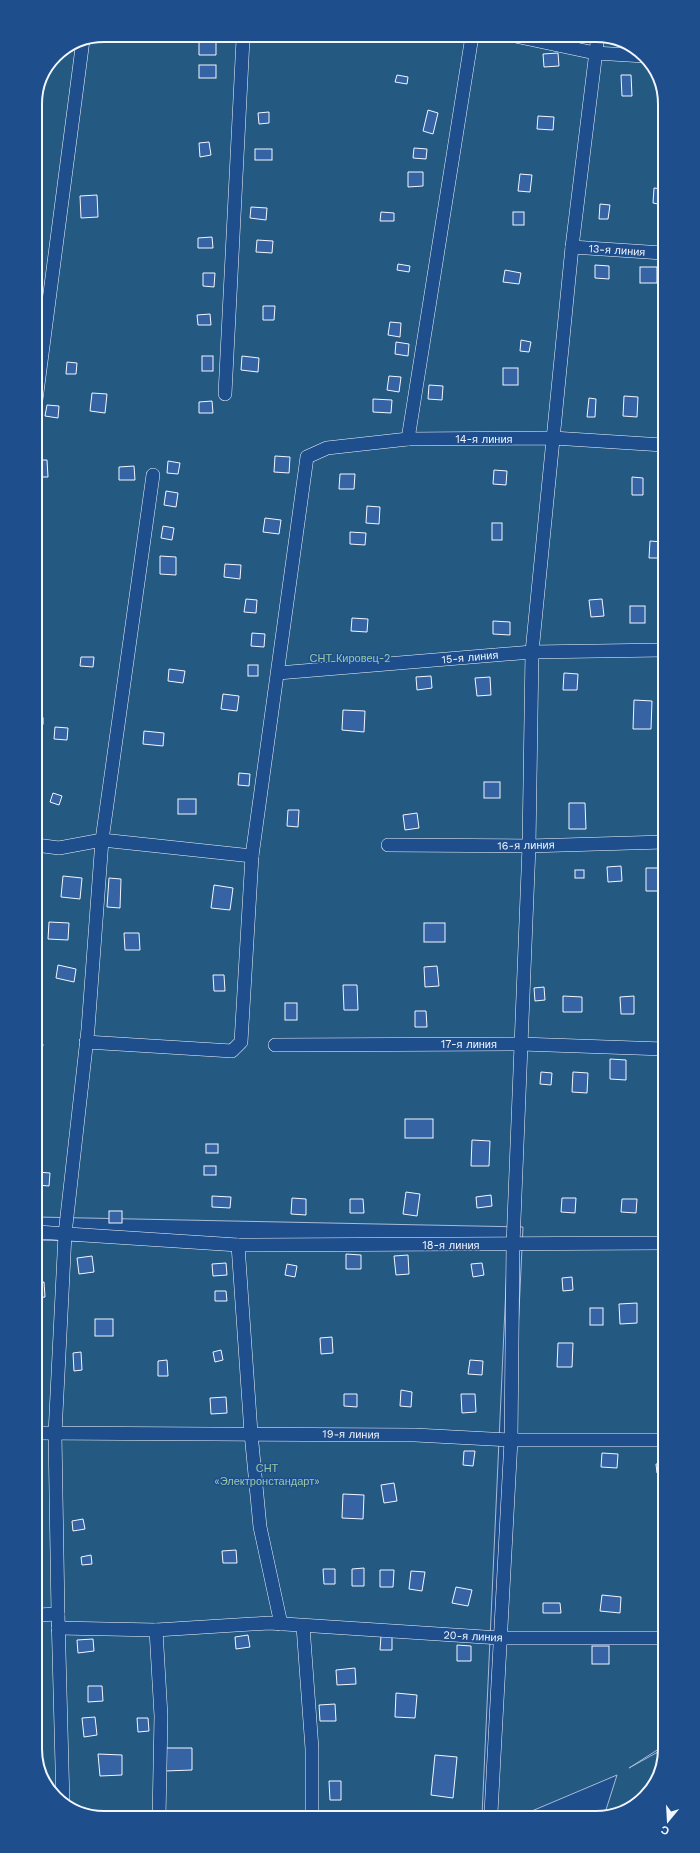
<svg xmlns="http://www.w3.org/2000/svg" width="700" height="1853" viewBox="0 0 700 1853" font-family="'Work Sans',sans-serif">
<rect width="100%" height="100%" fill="#1f4e8c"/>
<g fill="#245a82" stroke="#a8bbd7">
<path d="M601 35 641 52 663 86 665 1745 629 1768 665 1748V1750L651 1791 614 1816H604L617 1775 520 1816H495L523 1227 37 1217 35 99 55 55 78 40Z"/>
<path d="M37 1240 227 1245 508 1242 482 1816 99 1818 62 1804 37 1767Z"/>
</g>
<g fill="#3563a3" stroke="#f2f6ff">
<path d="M199 39 216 40V55H199Z"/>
<path d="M558 53 559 66 544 67 543 54Z"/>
<rect x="199" y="65" width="17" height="13"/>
<path d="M397 75 408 77 407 84 395 82Z"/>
<path d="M621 75H631L632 96H622Z"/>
<path d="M428 110 438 113 433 134 423 131Z"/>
<path d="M269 112V123L259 124 258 113Z"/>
<path d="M538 116 554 117 553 130 537 129Z"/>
<path d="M209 142 211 155 200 157 199 143Z"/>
<path d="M414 148 427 149 426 159 413 158Z"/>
<rect x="255" y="149" width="17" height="11"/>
<path d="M408 172H423V186L408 187Z"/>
<path d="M520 174 532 175 530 192 518 191Z"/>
<path d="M654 188 663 189V205L653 203Z"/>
<path d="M97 195 98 217 81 218 80 196Z"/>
<path d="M600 204 610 205 608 219H599Z"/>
<path d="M251 207 267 208 266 220 250 218Z"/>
<path d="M381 212 394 213V221H380Z"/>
<rect x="513" y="212" width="11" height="13"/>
<path d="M212 237 213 248H198V238Z"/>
<path d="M257 240 273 241 272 253 256 252Z"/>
<path d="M398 264 410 266 409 272 397 270Z"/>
<path d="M595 265 609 266V279L595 278Z"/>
<rect x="640" y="267" width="17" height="16"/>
<path d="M505 270 521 273 519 284 503 282Z"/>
<path d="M203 273H215L214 287 203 286Z"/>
<path d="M263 306H275L274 320H263Z"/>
<path d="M210 314 211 325H198L197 315Z"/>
<path d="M390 322 401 323 400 337 388 335Z"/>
<path d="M521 340 531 342 529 352 520 351Z"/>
<path d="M396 342 409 344 408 356 395 354Z"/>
<rect x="202" y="356" width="11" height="15"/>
<path d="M242 356 259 358 258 372 241 370Z"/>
<path d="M67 362 77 363 76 374H66Z"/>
<rect x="503" y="368" width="15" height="17"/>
<path d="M389 376 401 377 399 392 387 390Z"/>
<path d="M429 385 443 386 442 400 428 399Z"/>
<path d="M92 393 107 394 105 413 90 411Z"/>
<path d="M624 396 638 397 637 417 623 416Z"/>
<path d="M589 398 596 399 595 417H587Z"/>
<path d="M373 399 392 400 391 413 373 412Z"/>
<path d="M212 401 213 413H199V402Z"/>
<path d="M47 405 59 406 58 418 45 416Z"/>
<path d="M275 456 290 457 289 473 274 472Z"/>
<path d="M36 460H47L48 477H36Z"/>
<path d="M168 461 180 463 178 474 167 473Z"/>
<path d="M134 466 135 480H119V467Z"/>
<path d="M494 470 507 471 506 485 493 484Z"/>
<path d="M340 474H355L354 489H339Z"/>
<path d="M632 477 643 478V495H632Z"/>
<path d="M166 491 178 493 176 507 164 505Z"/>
<path d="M367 506 380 507 379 524 366 523Z"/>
<path d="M265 518 281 520 279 534 263 532Z"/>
<rect x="492" y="523" width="10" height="17"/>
<path d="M163 526 174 528 172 540 161 538Z"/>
<path d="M350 532 366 533 365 545 350 544Z"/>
<path d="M650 541 663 542V558H649Z"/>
<path d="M160 556 176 557V575L160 574Z"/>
<path d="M225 564 241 565 240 579 224 577Z"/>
<path d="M246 599 257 600 256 613 244 612Z"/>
<path d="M602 599 604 616 591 617 589 600Z"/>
<rect x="630" y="606" width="15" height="17"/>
<path d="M352 618 368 619 367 632 351 631Z"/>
<path d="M493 621 510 622V635L493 634Z"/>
<path d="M252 633 265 634 264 647 251 646Z"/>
<path d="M81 657H94L93 667 80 666Z"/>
<rect x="248" y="665" width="10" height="11"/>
<path d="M169 669 185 671 183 683 168 681Z"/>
<path d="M564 673 578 674 577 690H563Z"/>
<path d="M431 676 432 688 417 690 416 677Z"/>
<path d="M490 677 491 695 477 696 475 678Z"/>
<path d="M223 694 239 696 237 711 221 709Z"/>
<path d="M634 700 652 701 651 729H633Z"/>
<path d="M343 710 365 711 364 732 342 730Z"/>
<rect x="36" y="718" width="7" height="6"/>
<path d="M55 727 68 728 67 740 54 739Z"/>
<path d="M144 731 164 733 163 746 143 744Z"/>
<path d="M239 773 250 774 249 786 238 785Z"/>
<rect x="484" y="782" width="16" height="16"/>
<path d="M53 793 62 796 59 805 50 802Z"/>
<rect x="178" y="799" width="18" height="15"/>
<path d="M569 803H585L586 829H569Z"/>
<path d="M288 810H299L298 827 287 826Z"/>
<path d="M417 813 419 828 405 830 403 815Z"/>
<path d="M621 866 622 881 608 882 607 867Z"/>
<path d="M646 868H660L661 891H646Z"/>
<rect x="575" y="870" width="9" height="8"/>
<path d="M63 876 82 878 80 899 61 897Z"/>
<path d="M109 878 121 879 120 908 107 907Z"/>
<path d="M214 885 233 888 230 910 211 908Z"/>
<path d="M49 922 69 923 68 940 48 939Z"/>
<rect x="424" y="923" width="21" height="19"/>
<path d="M124 933H139L140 950H125Z"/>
<path d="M58 965 76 969 74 982 56 978Z"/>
<path d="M437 966 439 986 425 987 424 967Z"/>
<path d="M213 975H224L225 991H214Z"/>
<path d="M343 985H357L358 1010H344Z"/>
<path d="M544 987 545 1000 535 1001 534 988Z"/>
<path d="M563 996 582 997V1012H563Z"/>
<path d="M634 996V1014H621L620 997Z"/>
<rect x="285" y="1003" width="12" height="17"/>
<path d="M415 1011H426L427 1027H415Z"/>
<path d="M36 1043 43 1044 40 1062H36Z"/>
<path d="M610 1059 626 1060V1080L610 1079Z"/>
<path d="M541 1072 552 1073 551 1085 540 1084Z"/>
<path d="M573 1072 588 1073 587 1093 572 1092Z"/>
<rect x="405" y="1119" width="28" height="19"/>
<path d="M472 1140 490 1141 489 1166H471Z"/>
<rect x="206" y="1144" width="12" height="9"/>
<rect x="204" y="1166" width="12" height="9"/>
<path d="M37 1172 50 1173 49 1186 37 1185Z"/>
<path d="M406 1192 420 1194 417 1216 403 1214Z"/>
<path d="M491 1195 492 1206 477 1208 476 1197Z"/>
<path d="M212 1196 231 1197 230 1208 212 1207Z"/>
<rect x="660" y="1197" width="4" height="16"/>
<path d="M292 1198 306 1199V1215L291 1214Z"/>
<path d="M562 1198H576L575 1213 561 1212Z"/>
<path d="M350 1199H363L364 1213H350Z"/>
<path d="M622 1199H637L636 1213 621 1212Z"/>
<rect x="109" y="1211" width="13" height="12"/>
<path d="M346 1254 361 1255V1269H346Z"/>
<path d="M408 1255 409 1274 396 1275 394 1256Z"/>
<path d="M92 1256 94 1272 79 1274 77 1258Z"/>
<path d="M226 1263 227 1275 213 1276 212 1264Z"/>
<path d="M482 1263 484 1275 473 1277 471 1264Z"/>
<path d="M287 1264 297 1266 295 1277 285 1275Z"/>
<path d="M572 1277 573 1290 563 1291 562 1278Z"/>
<path d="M44 1282 45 1297 37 1298V1283Z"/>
<path d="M215 1291H226L227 1301H215Z"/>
<path d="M637 1303V1323L620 1324 619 1304Z"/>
<rect x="590" y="1308" width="13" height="17"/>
<rect x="95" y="1319" width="18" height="17"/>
<path d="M332 1337 333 1353 321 1354 320 1338Z"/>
<path d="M558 1343H573L572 1367H557Z"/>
<path d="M221 1350 223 1360 215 1362 213 1352Z"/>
<path d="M81 1352 82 1370 74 1371 73 1353Z"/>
<path d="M167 1360 168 1376H158V1361Z"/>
<path d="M470 1360 483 1361 482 1375 468 1374Z"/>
<path d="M401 1390 412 1392 411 1407 400 1406Z"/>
<path d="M344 1394H357V1407L344 1406Z"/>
<path d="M461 1394H475L476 1412 462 1413Z"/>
<path d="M226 1397 227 1413 211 1414 210 1398Z"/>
<path d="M464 1451H475L473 1466 463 1465Z"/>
<path d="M602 1453 618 1454 617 1468 601 1467Z"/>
<path d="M665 1463V1472L657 1473 656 1464Z"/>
<path d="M394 1483 397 1501 384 1503 381 1485Z"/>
<path d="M343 1494 364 1495 363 1519 342 1518Z"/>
<path d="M83 1519 85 1529 73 1531 72 1521Z"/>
<path d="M236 1550 237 1563H223L222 1551Z"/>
<path d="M91 1555 92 1564 82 1565 81 1557Z"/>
<path d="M364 1568V1586H352V1569Z"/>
<path d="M323 1569H335V1584H324Z"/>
<path d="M380 1570H394L393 1587H380Z"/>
<path d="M411 1571 425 1572 422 1591 409 1589Z"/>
<path d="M456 1587 472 1590 468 1606 452 1603Z"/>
<path d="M602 1595 621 1597 620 1613 600 1611Z"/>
<path d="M543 1603H560L561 1613H543Z"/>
<path d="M248 1635 250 1647 236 1649 235 1637Z"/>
<path d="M381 1636 392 1637V1650H380Z"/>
<path d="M93 1639 94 1651 78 1653 77 1640Z"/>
<path d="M37 1642H41L42 1654H37Z"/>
<path d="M457 1645 471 1646V1661H457Z"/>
<rect x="592" y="1646" width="17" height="18"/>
<path d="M355 1668 356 1684 337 1685 336 1670Z"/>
<path d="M88 1686H102L103 1701 88 1702Z"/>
<path d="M396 1693 417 1695 415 1718 395 1717Z"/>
<path d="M335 1704 336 1721H320L319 1705Z"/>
<path d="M95 1717 97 1735 84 1737 82 1718Z"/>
<path d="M137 1718H148L149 1731 138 1732Z"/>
<path d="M164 1748H192V1770L165 1771Z"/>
<path d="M98 1754 122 1755V1775L100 1776Z"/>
<path d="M435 1755 457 1757 453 1798 431 1795Z"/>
<path d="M329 1781H341V1800H330Z"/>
</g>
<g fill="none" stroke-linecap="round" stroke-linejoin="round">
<defs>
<g id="street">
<path d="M515 36 595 53 644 56"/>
<path d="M572 247 663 253"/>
<path d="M225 394 243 39"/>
<path d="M36 400 83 40"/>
<path d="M408 439 472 36"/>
<path d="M278 673 532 652 663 650"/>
<path d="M36 845 59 848 102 840 252 856"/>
<path d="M388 845 529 846 664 842"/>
<path d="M86 1042 232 1051 241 1042 252 856 307 457 327 448 408 439 553 438 663 445"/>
<path d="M275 1045 521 1044 664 1049"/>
<path d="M37 1232 238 1245 664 1243"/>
<path d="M238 1245 251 1433 260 1527 281 1624"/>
<path d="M37 1433 415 1435 511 1440H665"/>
<path d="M37 1615 58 1614"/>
<path d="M303 1626 312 1749V1817"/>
<path d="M58 1628 156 1630 269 1623 500 1638H665"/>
<path d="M156 1630 161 1716 159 1818"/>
<path d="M63 1804 58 1614 55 1434 65 1234 88 1029 102 840 153 475"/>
<path d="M488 1816 491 1813 511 1440 513 1245 529 846 532 652 572 247 598 35"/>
</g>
</defs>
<use href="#street" stroke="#f2f6ff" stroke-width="14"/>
<use href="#street" stroke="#1f4e8c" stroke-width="13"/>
</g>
<g text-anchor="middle" stroke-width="3" stroke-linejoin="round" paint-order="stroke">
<g font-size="11" fill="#f2f6ff" stroke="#1f4e8c">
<text transform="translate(617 250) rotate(4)" y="4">13-я линия</text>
<text x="484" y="443">14-я линия</text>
<text transform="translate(470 657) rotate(-5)" y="4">15-я линия</text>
<text transform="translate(526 845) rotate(-1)" y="4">16-я линия</text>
<text x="469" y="1048">17-я линия</text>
<text x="451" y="1249">18-я линия</text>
<text transform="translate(351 1434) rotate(1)" y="4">19-я линия</text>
<text transform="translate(473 1636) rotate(3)" y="4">20-я линия</text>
</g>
<g font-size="11" fill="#97c8a6" stroke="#1f4e8c">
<text x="350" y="662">СНТ Кировец-2</text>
<text x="267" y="1472">СНТ<tspan x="267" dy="13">«Электронстандарт»</tspan></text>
</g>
</g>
<path d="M0 0H700V1853H0ZM104 42H596A62 62 0 0 1 658 104V1749A62 62 0 0 1 596 1811H104A62 62 0 0 1 42 1749V104A62 62 0 0 1 104 42Z" fill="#1f4e8c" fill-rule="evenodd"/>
<path fill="none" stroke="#f2f6ff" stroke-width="2" d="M104 42H596A62 62 0 0 1 658 104V1749A62 62 0 0 1 596 1811H104A62 62 0 0 1 42 1749V104A62 62 0 0 1 104 42Z"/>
<g transform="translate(668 1821) rotate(198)" stroke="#1f4e8c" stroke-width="3" paint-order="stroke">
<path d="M0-3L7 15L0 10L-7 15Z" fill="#f2f6ff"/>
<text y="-6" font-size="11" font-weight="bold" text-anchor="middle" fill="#f2f6ff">С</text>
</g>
</svg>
